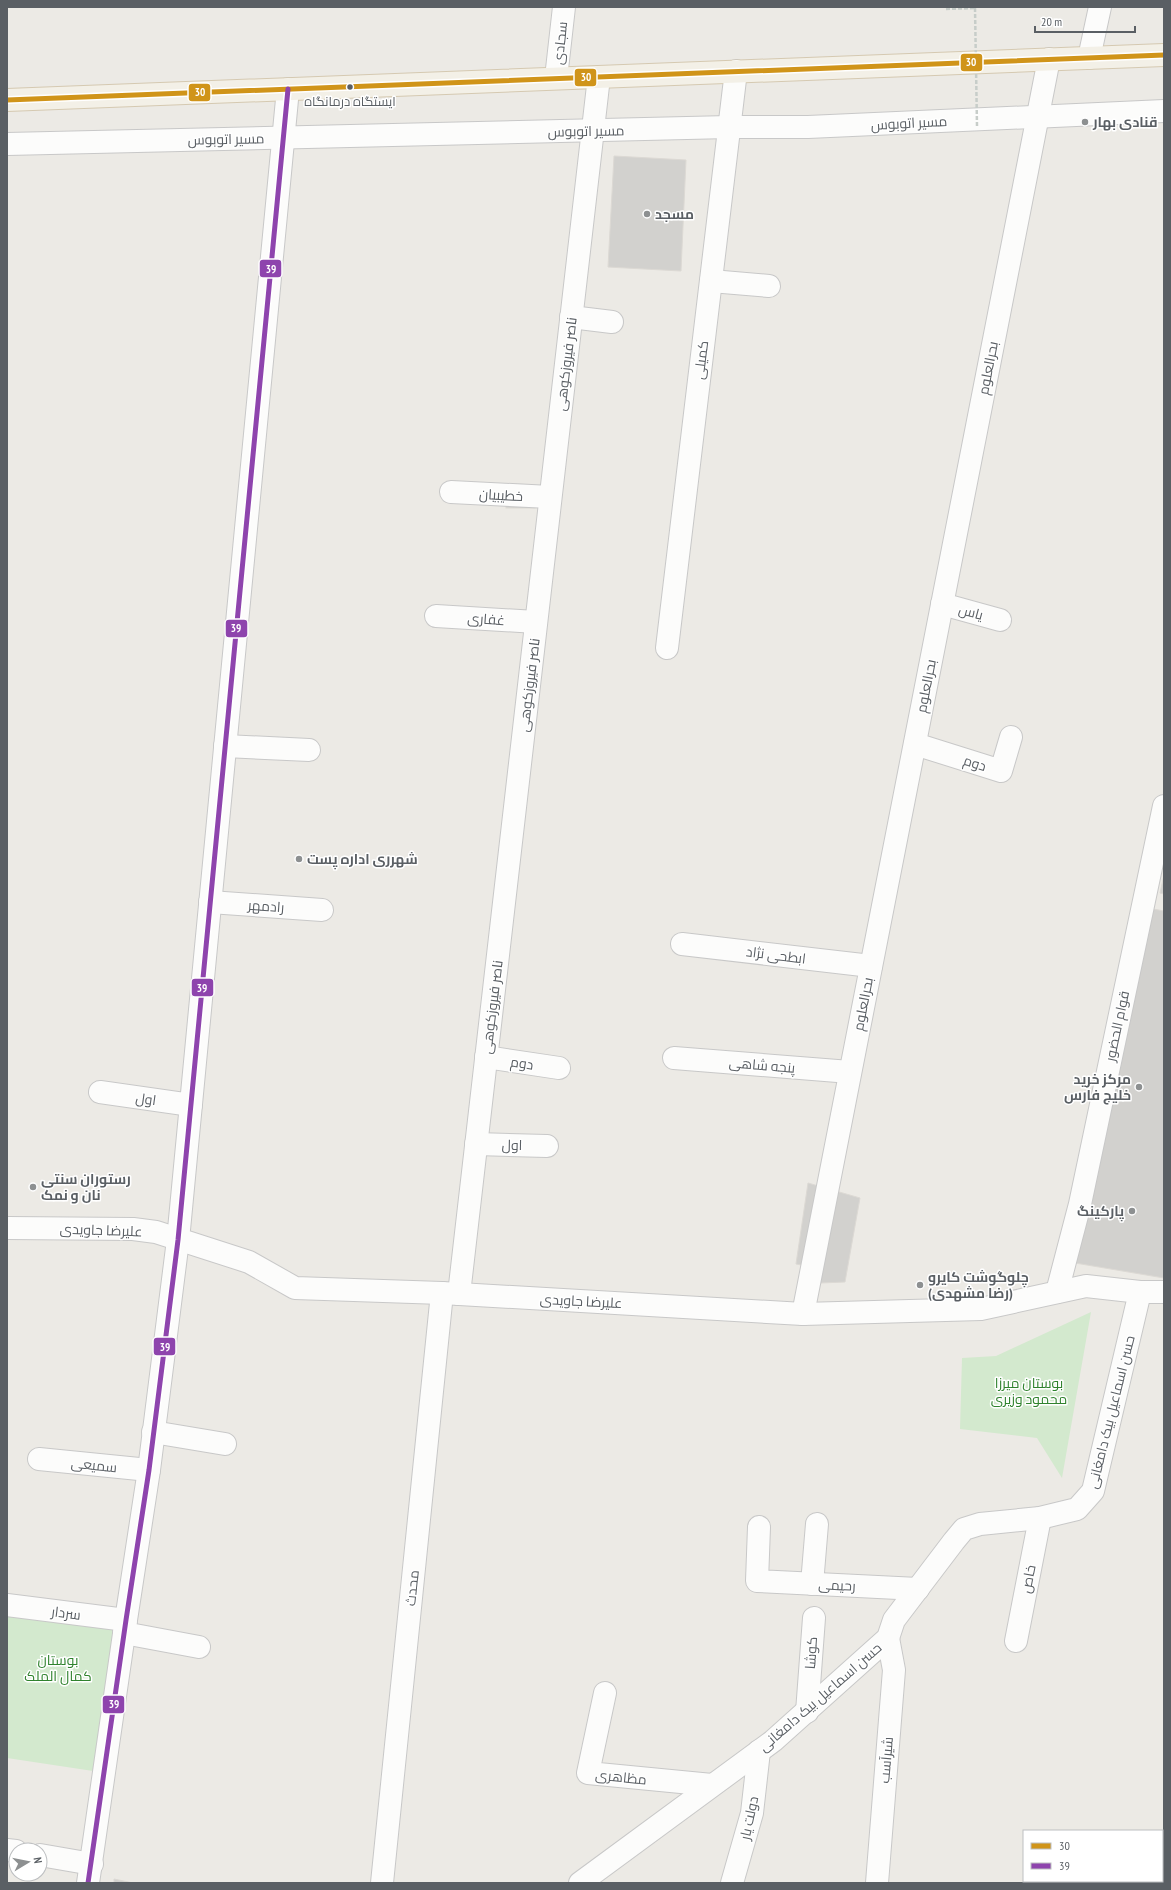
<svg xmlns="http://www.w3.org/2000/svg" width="1171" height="1890" viewBox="0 0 1171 1890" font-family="'PT Sans Narrow',Cairo,sans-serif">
<rect width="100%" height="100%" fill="#eceae5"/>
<g fill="#d3e9ce">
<path d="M1091 1312 1062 1478 1037 1438 960 1429 962 1358 996 1356Z"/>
<path d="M7 1609 116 1624 93 1771 7 1758Z"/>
</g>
<g fill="#d2d1ce" stroke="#dcd9d4">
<path d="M614 156 686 160 681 271 608 267Z"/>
<rect x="506" y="500" width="29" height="8"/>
<path d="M1164 875V894L1160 893Z"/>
<path d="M1153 909 1164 911V1278L1075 1263Z"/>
<path d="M808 1183 860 1198 845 1282 820 1283 818 1268 796 1264Z"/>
<path d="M114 1879 133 1883H114Z"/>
</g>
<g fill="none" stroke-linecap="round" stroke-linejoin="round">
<defs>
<g id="minor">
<path d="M1089 58 1100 7"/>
<path d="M556 78 564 7"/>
<path d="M7 144 729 127H808L1164 111"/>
<path d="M711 281 769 286"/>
<path d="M571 317 612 322"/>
<path d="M451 492 550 497"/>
<path d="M942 604 1000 620"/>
<path d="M436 616 536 622"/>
<path d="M667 648 736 71"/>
<path d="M915 744 1001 771 1011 737"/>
<path d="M225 746 309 750"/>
<path d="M210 902 322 910"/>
<path d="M682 944 871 966"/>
<path d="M486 1057 559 1068"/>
<path d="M674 1058 850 1072"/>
<path d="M100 1092 191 1105"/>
<path d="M476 1144 547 1146"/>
<path d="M7 1228 133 1229 156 1232 249 1262 295 1288 442 1293 803 1314 981 1309 1086 1286 1140 1292H1164"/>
<path d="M1057 1292 1080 1204 1164 806"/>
<path d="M459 1294 599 77"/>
<path d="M803 1314 1049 59"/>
<path d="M153 1432 225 1444"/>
<path d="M39 1459 149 1470"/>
<path d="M759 1527 757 1581 918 1589"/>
<path d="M812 1584 817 1524"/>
<path d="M7 1605 126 1620"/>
<path d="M124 1633 199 1647"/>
<path d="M1016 1641 1040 1518"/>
<path d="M605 1693 588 1773 712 1785"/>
<path d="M807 1712 814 1618"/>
<path d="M7 1850 16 1851"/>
<path d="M40 1855 92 1864"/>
<path d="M88 1883 126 1620 149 1470 178 1240 288 89"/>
<path d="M382 1883 442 1293"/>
<path d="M580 1883 773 1741 888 1638 894 1620 954 1541 964 1529 980 1524 1040 1518 1077 1509 1093 1491 1140 1292"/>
<path d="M732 1883 752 1813 759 1751"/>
<path d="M877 1883 894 1670 888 1638"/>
</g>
<path id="major" d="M7 100 1164 55"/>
</defs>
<use href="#minor" stroke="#c8c8c8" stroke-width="24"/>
<use href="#major" stroke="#d5c9b1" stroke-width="24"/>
<path stroke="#c7cdc9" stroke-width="2.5" stroke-dasharray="4 2" stroke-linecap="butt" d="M946 9 975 8"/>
<use href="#minor" stroke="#fcfcfb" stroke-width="22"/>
<use href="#major" stroke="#f3f0e7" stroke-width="22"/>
<path stroke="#c7cdc9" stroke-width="2.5" stroke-dasharray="4 2" stroke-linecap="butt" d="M975 8 977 126"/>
<defs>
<path id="bus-1" d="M7 100 1164 55"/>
<path id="bus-2" d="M88 1883 126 1620 149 1470 178 1240 288 89"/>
</defs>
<use href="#bus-1" stroke="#fff" stroke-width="8"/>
<use href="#bus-2" stroke="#fff" stroke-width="8"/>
<use href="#bus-1" stroke="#d09419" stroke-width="5"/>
<use href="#bus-2" stroke="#8e44ad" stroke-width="5"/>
</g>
<circle fill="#5a5f64" stroke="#fff" stroke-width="1.5" cx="350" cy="87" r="3.5"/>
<g fill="#8d9091" stroke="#fff" stroke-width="1.5">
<circle cx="1085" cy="122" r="4"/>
<circle cx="647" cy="214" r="4"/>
<circle cx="299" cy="859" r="4"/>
<circle cx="1139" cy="1087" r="4"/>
<circle cx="33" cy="1187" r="4"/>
<circle cx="1132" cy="1211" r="4"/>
<circle cx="920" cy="1285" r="4"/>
</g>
<g text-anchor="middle" stroke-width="3" stroke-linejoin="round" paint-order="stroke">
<g font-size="13" fill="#5a5f64" stroke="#fff">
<text x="350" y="106">ایستگاه درمانگاه</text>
</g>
<g font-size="14" fill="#5a5f64" stroke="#fff">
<text transform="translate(560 43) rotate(-84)" y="5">سجادی</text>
<text transform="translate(909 123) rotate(-3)" y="5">مسیر اتوبوس</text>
<text transform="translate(586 131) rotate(-1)" y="5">مسیر اتوبوس</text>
<text transform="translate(226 139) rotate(-1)" y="5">مسیر اتوبوس</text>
<text transform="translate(701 360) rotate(-83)" y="5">کمیلی</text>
<text transform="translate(566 364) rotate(-83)" y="5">ناصر فیروزکوهی</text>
<text transform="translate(988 368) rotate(-79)" y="5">بحرالعلوم</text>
<text transform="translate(501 495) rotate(3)" y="5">خطیبیان</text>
<text transform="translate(971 612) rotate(15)" y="5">یاس</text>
<text transform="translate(486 619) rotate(4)" y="5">غفاری</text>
<text transform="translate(529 685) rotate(-83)" y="5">ناصر فیروزکوهی</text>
<text transform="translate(926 686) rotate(-79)" y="5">بحرالعلوم</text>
<text transform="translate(975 763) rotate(18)" y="5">دوم</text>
<text transform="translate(266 906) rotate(4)" y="5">رادمهر</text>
<text transform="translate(776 955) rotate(7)" y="5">ابطحی نژاد</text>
<text transform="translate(863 1004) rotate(-79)" y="5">بحرالعلوم</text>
<text transform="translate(492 1007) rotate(-83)" y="5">ناصر فیروزکوهی</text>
<text transform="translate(1117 1026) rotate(-78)" y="5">قوام الحضور</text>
<text transform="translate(522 1063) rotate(9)" y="5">دوم</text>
<text transform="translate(762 1065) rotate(5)" y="5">پنجه شاهی</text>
<text transform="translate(146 1099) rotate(8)" y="5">اول</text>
<text transform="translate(512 1145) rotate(1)" y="5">اول</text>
<text transform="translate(101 1230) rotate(2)" y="5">علیرضا جاویدی</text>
<text transform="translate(581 1301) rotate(3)" y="5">علیرضا جاویدی</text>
<text transform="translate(1111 1412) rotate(-76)" y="5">حسن اسماعیل بیک دامغانی</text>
<text transform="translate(94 1465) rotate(6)" y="5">سمیعی</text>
<text transform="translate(1028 1579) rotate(-79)" y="5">خاص</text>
<text transform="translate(837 1585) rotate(3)" y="5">رحیمی</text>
<text transform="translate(412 1588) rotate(-84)" y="5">محدث</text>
<text transform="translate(66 1613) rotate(7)" y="5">سردار</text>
<text transform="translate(811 1653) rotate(-86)" y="5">کوشا</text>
<text transform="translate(820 1697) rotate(-41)" y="5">حسن اسماعیل بیک دامغانی</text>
<text transform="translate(886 1760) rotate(-85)" y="5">شیرآسب</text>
<text transform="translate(621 1777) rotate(6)" y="5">مظاهری</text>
<text transform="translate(749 1818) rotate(-78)" y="5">دولت یار</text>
</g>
<g font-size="14" font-weight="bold" fill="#5a5f64" stroke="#fff" text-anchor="start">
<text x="1093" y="127">قنادی بهار</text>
<text x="655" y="219">مسجد</text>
<text x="307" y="864">شهرری اداره پست</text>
<text x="1131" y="1084" text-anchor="end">مرکز خرید<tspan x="1131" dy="16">خلیج فارس</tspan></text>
<text x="41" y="1184">رستوران سنتی<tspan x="41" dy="16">نان و نمک</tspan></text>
<text x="1124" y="1216" text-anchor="end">پارکینگ</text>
<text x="928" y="1282">چلوگوشت کایرو<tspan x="928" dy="16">(رضا مشهدی)</tspan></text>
</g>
<g font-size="14" fill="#2f822d" stroke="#fff">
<text x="1029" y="1388">بوستان میرزا<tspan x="1029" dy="16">محمود وزیری</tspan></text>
<text x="58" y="1665">بوستان<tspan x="58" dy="16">کمال الملک</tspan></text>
</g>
</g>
<g stroke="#fff" stroke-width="1.5">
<rect x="960" y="53" width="23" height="19" rx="4" fill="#d09419"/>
<rect x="574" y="68" width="23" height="19" rx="4" fill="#d09419"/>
<rect x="188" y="83" width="23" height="19" rx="4" fill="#d09419"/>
<rect x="259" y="259" width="23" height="19" rx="4" fill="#8e44ad"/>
<rect x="225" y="619" width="23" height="19" rx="4" fill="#8e44ad"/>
<rect x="191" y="978" width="23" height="19" rx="4" fill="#8e44ad"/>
<rect x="153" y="1337" width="23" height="19" rx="4" fill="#8e44ad"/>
<rect x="102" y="1695" width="23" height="19" rx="4" fill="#8e44ad"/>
</g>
<g font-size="11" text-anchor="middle" font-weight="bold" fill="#fff">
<text x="971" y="66">30</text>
<text x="586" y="81">30</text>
<text x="200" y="96">30</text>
<text x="271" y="273">39</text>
<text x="236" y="632">39</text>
<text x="202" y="992">39</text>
<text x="165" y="1351">39</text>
<text x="114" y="1708">39</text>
</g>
<rect width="1171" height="1890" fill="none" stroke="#5a5f64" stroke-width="16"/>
<rect x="1023" y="1830" width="140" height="52" fill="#ffffff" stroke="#bdbfc1"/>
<rect x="1031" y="1843" width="20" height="6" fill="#d09419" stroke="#bdbfc1"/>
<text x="1059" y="1850" font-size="12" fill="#5a5f64">30</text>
<rect x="1031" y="1863" width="20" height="6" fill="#8e44ad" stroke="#bdbfc1"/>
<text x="1059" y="1870" font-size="12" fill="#5a5f64">39</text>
<g transform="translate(28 1862) rotate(80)"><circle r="19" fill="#ffffff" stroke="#bdbfc1"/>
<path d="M0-3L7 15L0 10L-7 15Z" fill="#8d9091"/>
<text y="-6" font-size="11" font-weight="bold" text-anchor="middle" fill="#5a5f64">N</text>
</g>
<path d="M1035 26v6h100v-6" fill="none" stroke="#5a5f64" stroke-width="2"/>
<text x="1041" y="26" font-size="12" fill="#5a5f64" stroke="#ffffff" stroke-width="3" paint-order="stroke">20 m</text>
</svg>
